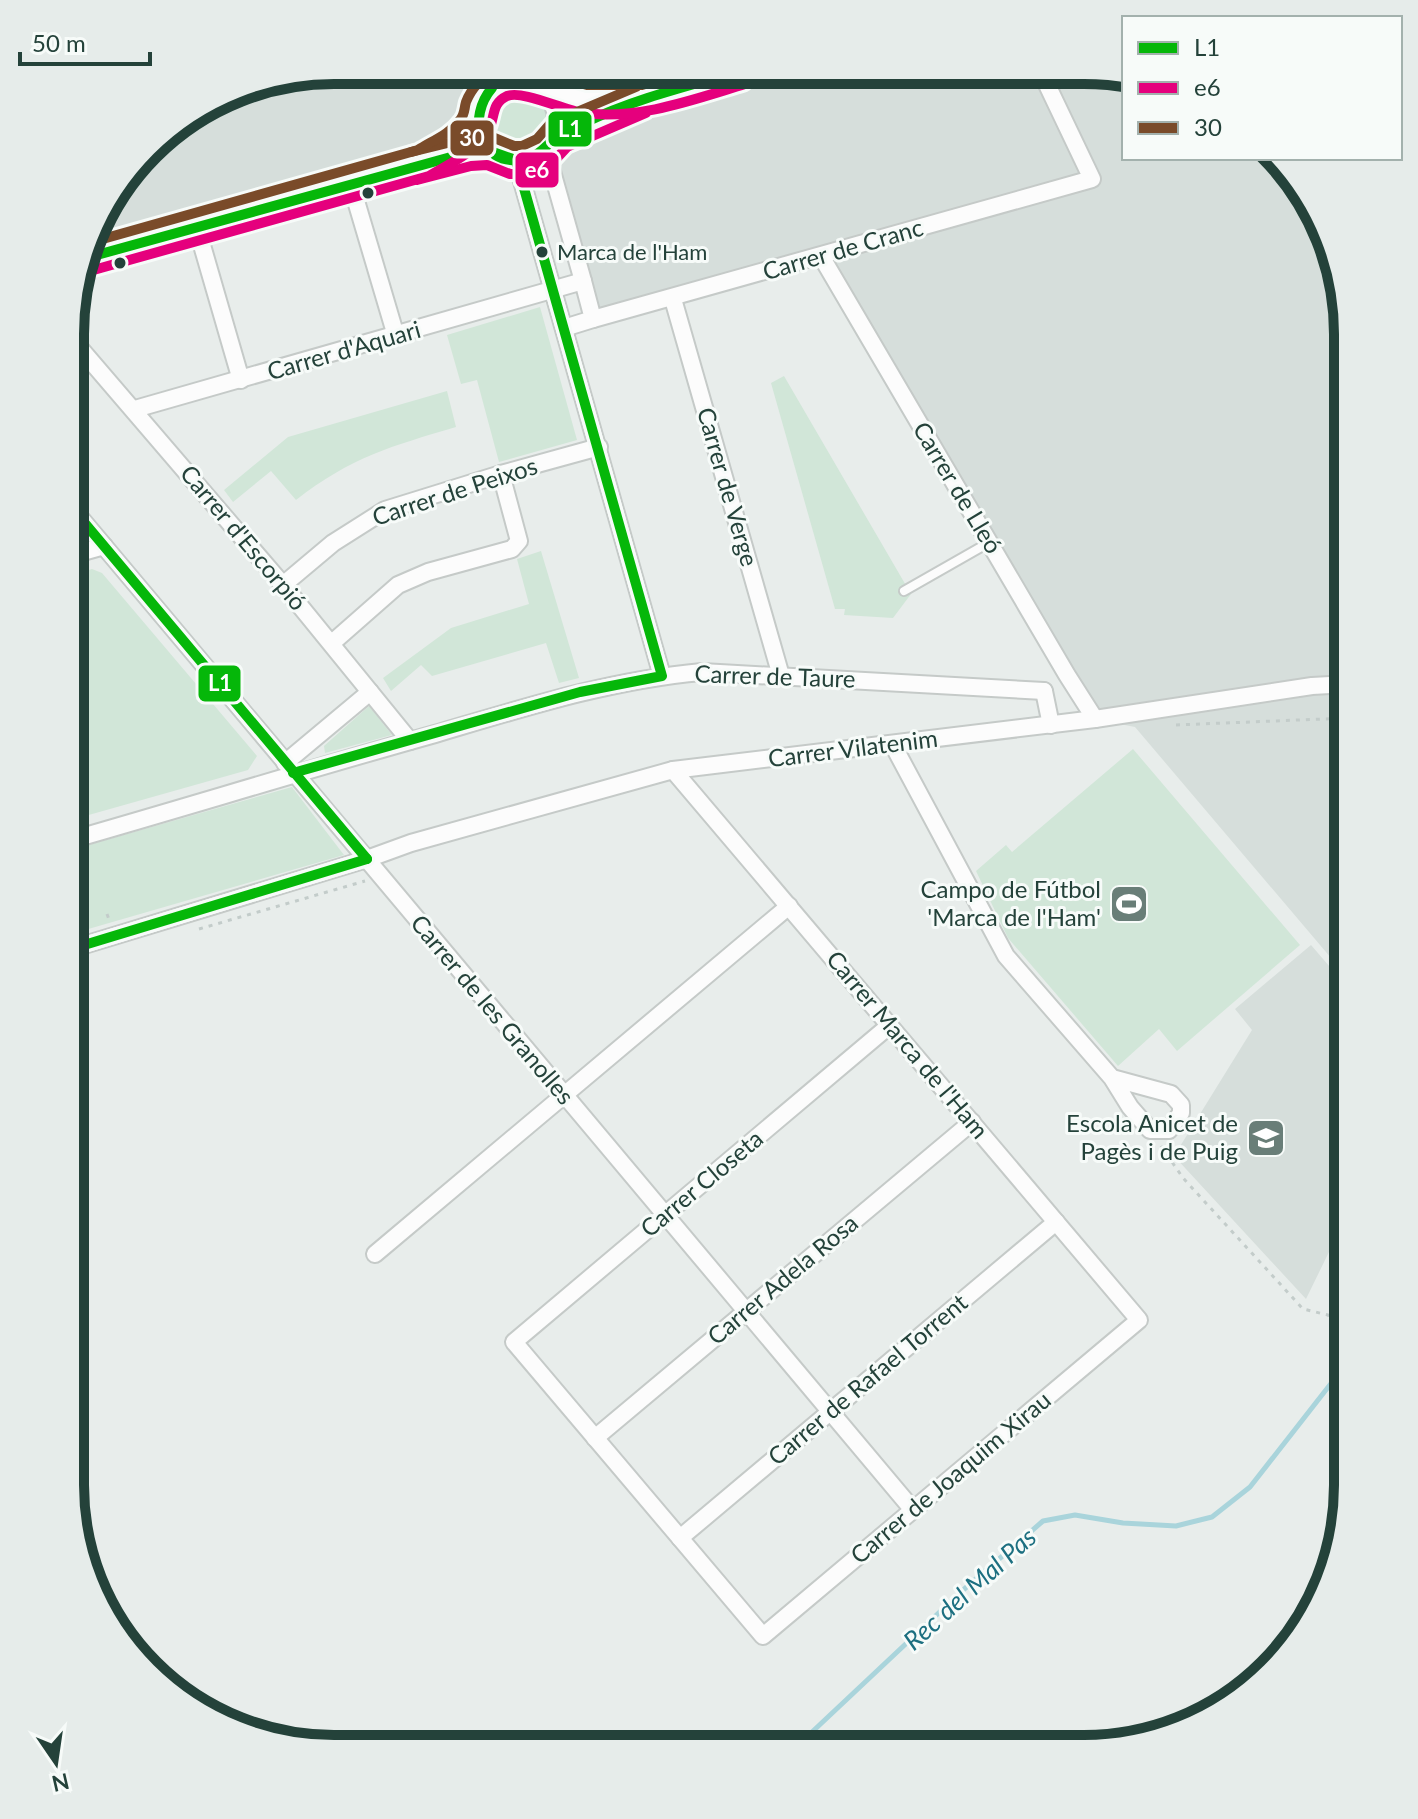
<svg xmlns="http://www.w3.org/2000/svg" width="1418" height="1819" viewBox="0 0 1418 1819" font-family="Lato,sans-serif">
<rect width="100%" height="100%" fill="#e8edeb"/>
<g fill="#d6dedb">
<path d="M334 70 1119 72 1124 74V158H1269L1321 217 1348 334V978L1135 727 1095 719 821 258 593 321 536 130 494 150 86 258 105 202 160 135 249 84Z"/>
<path d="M1311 945 1348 988V1213L1306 1299 1174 1156 1252 1030 1235 1009Z"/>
</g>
<g fill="#d1e6d8">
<circle cx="519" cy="120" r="30"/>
<path d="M540 307 577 440 499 462 477 380 461 384 447 335Z"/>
<path d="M784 376 911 594 893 618 844 615 845 609H835L771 383Z"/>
<path d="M447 391 456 427C392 446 351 457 296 500L271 471 233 502 224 490 288 437Z"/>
<path d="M541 551 579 678 559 683 546 643 432 676 421 665 391 691 383 678 451 628 529 604 517 559Z"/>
<path d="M92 569 102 573 257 756 248 770 71 820 72 575Z"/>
<path d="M369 706 392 735 325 753 324 746Z"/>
<path d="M1133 749 1300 945 1177 1051 1159 1029 1118 1066 1008 938 976 871 1006 845 1012 852Z"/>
<path d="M292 787 344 855 71 934V850Z"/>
</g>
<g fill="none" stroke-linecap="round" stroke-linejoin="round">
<path stroke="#a9d4db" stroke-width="5" d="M795 1748 962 1591 1043 1521 1075 1515 1123 1523 1176 1526 1212 1517 1250 1487 1347 1363"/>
<defs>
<path id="lane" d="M904 591 990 542"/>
<g id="street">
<path d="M487 70 492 88"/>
<path d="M523 71 525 80"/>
<path d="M546 150 583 281"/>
<path d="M516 160 662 676"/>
<path d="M351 184 396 336"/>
<path d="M197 228 241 380"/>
<path d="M821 256 1067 675 1095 719"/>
<path d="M673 299 781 676"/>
<path d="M593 319 1092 179 1041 72"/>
<path d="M72 339 283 585 410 741"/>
<path d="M135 409 583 281 593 319 564 328"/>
<path d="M72 508 913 1510"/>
<path d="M72 555 104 546"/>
<path d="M283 585 333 543 385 510 501 474 599 447"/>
<path d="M332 643 398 585 428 572 512 549 519 541 501 474"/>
<path d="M1044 691 1051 725"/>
<path d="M893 745 1006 956 1112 1078 1130 1107 1150 1130H1169L1181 1113V1105L1171 1094 1112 1078"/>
<path d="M285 763 370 692"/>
<path d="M673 770C829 954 984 1137 1139 1320L763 1636 514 1342 890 1025"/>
<path d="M71 840C193 805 313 768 435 734 523 708 610 680 702 672L1044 691"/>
<path d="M71 949 367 859 411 843 673 770 1095 719 1312 686 1348 684"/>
<path d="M375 1254 789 906"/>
<path d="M595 1438 972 1122"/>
<path d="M680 1538 1056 1222"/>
</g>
<g id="secondary">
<circle cx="518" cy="120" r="41"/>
<path d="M546 89 585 99H631"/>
<path d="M558 135 644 99 741 71"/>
<path d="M86 258 424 163 469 152 490 151"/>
</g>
</defs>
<use href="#lane" stroke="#c5cac8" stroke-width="12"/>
<use href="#street" stroke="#c5cac8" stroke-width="20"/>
<use href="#secondary" stroke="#c3cbc8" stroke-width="26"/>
<g stroke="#c3ccca" stroke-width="3" stroke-dasharray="4 6" stroke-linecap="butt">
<path d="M1176 725 1348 718"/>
<path d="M107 914 110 922"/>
<path d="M199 929 365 881"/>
<path d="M1161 1146 1183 1178 1303 1309 1328 1315 1347 1338"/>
<path d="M1194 1709 1202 1721"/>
</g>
<use href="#lane" stroke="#fcfcfc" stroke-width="8"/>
<use href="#street" stroke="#fcfcfc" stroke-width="16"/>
<use href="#secondary" stroke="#fcfcfc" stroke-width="22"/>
<defs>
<g id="bus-1">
<path d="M487 70 492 88C467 117 478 165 522 160 538 158 545 146 557 137 565 131 575 127 584 123 634 99 688 86 740 71"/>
<path d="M86 258 469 152 490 151 516 160"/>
<path d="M72 508 367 859"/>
<path d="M293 773 580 692 662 676 516 160"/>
<path d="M71 949 367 859"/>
</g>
<g id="bus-2">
<path d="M417 180 471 166 487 165 510 174H529L554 161 567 147 646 113"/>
<path d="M90 271 429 176C449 164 481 150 490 127 495 115 492 103 507 96 523 90 563 110 583 113 639 120 692 100 745 84"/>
</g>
<g id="bus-3">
<path d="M539 71 587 85H642L690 71"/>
<path d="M411 152 468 138 492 137 514 146H522L537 139 551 123 636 87"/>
<path d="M92 242 418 150C432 141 450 134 460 120 465 114 464 109 466 102 472 87 482 77 496 70"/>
</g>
</defs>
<use href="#bus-1" stroke="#f7fbf9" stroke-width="16"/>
<use href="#bus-2" stroke="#f7fbf9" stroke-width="16"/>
<use href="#bus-3" stroke="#f7fbf9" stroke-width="16"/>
<use href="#bus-1" stroke="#05b709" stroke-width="10"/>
<use href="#bus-2" stroke="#e5007d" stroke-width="10"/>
<use href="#bus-3" stroke="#7a4b2a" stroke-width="10"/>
</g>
<defs>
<symbol id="stadium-square" viewBox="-11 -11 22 22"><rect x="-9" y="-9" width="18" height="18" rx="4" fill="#697e78" stroke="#f7fbf9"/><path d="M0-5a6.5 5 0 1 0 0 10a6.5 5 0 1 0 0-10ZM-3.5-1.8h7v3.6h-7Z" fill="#fff"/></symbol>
<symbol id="school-square" viewBox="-11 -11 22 22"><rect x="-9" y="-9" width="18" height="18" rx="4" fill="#697e78" stroke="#f7fbf9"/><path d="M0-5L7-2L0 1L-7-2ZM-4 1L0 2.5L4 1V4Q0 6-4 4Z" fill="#fff"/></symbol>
</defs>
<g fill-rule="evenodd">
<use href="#stadium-square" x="1107" y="882" width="44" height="44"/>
<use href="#school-square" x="1244" y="1116" width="44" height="44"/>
</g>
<g fill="#24423a" stroke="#f7fbf9" stroke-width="3">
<circle cx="368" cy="193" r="7"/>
<circle cx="542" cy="252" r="7"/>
<circle cx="120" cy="263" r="7"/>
</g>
<g text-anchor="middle" stroke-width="6" stroke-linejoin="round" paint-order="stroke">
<g font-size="22" fill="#24423a" stroke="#f7fbf9" text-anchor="start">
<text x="557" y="260">Marca de l'Ham</text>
</g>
<g font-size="24" fill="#24423a" stroke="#f7fbf9">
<text transform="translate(843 250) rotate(-16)" y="8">Carrer de Cranc</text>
<text transform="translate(344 351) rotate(-16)" y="8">Carrer d'Aquari</text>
<text transform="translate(727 487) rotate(74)" y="8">Carrer de Verge</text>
<text transform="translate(957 488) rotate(59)" y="8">Carrer de Lleó</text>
<text transform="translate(455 492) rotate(-18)" y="8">Carrer de Peixos</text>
<text transform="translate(243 538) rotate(50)" y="8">Carrer d'Escorpió</text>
<text transform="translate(775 677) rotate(2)" y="8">Carrer de Taure</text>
<text transform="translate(853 749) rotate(-7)" y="8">Carrer Vilatenim</text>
<text transform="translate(492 1010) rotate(50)" y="8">Carrer de les Granolles</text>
<text transform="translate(907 1045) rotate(50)" y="8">Carrer Marca de l'Ham</text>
<text transform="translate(702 1184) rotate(-40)" y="8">Carrer Closeta</text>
<text transform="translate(783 1280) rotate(-40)" y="8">Carrer Adela Rosa</text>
<text transform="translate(868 1380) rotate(-40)" y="8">Carrer de Rafael Torrent</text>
<text transform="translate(951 1478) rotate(-40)" y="8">Carrer de Joaquim Xirau</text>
</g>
<g font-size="24" fill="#24423a" stroke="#f7fbf9" text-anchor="end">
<text x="1101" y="898">Campo de Fútbol<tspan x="1101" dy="28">'Marca de l'Ham'</tspan></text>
<text x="1238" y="1132">Escola Anicet de<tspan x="1238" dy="28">Pagès i de Puig</tspan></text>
</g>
<g font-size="26" font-style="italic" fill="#1c6f80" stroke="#f7fbf9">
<text transform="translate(970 1589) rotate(-42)" y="9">Rec del Mal Pas</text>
</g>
</g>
<path d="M0 0H1418V1819H0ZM334 84H1084A250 250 0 0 1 1334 334V1485A250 250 0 0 1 1084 1735H334A250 250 0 0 1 84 1485V334A250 250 0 0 1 334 84Z" fill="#e6ecea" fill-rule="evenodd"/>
<path fill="none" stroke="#24423a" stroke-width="10" d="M334 84H1084A250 250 0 0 1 1334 334V1485A250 250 0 0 1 1084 1735H334A250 250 0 0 1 84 1485V334A250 250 0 0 1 334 84Z"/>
<g stroke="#f7fbf9" stroke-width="3">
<rect x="547" y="110" width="46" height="38" rx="8" fill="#05b709"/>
<rect x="449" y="119" width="46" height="38" rx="8" fill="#7a4b2a"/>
<rect x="514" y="151" width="46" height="38" rx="8" fill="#e5007d"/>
<rect x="197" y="664" width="45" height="39" rx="8" fill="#05b709"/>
</g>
<g font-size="22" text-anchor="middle" font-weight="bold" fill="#fff">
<text x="570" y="137">L1</text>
<text x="472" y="146">30</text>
<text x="537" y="178">e6</text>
<text x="220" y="691">L1</text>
</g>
<rect x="1122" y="16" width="280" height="144" fill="#f7fbf9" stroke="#a3b1ad" stroke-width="2"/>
<rect x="1138" y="42" width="40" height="12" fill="#05b709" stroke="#a3b1ad" stroke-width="2"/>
<text x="1194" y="56" font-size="24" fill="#24423a">L1</text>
<rect x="1138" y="82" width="40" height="12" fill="#e5007d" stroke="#a3b1ad" stroke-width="2"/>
<text x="1194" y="96" font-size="24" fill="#24423a">e6</text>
<rect x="1138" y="122" width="40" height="12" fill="#7a4b2a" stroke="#a3b1ad" stroke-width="2"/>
<text x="1194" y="136" font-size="24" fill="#24423a">30</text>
<g transform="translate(56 1763) rotate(167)" stroke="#f7fbf9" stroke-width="6" paint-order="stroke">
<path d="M0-6L14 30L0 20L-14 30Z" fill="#24423a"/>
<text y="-12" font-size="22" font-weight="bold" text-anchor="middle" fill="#24423a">N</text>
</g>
<path d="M20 52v12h130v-12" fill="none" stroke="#24423a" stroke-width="4"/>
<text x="32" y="52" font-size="24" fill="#24423a" stroke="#f7fbf9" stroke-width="6" paint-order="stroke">50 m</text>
</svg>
